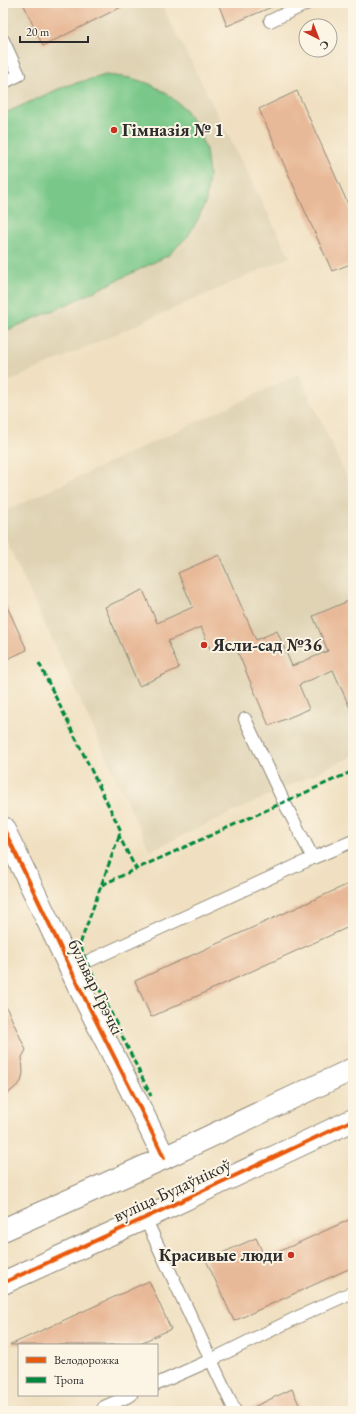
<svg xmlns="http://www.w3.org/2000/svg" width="356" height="1414" viewBox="0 0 356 1414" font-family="'EB Garamond',serif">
<rect width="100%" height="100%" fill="#fcf5e5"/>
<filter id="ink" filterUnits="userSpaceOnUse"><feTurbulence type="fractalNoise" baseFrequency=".025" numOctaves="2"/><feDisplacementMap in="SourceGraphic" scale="8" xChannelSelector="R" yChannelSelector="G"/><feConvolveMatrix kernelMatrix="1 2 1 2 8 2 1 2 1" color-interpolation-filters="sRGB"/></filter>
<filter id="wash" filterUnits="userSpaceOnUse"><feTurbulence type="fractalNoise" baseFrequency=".012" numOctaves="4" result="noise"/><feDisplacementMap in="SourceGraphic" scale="16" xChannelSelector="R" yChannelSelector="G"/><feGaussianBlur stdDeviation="0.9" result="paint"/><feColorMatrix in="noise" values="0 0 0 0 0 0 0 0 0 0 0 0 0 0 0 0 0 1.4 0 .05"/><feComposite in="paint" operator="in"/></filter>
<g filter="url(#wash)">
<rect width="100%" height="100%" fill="#f0e0c1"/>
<g fill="#dfd3b4">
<path d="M3 3H161L290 257 3 384Z"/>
<path d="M299 374 353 490V756L150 851 3 534V512Z"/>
</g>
<path fill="#79c889" stroke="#527a5a" d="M106 75 131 78 150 84 166 93 184 108 196 126 206 150 209 175 206 201 198 219 188 236 169 255 68 304 3 332V114L65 86Z"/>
<g id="blocks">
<g fill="#e8b998">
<path d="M23 3H129L43 46Z"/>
<path d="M218 3H281L227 26Z"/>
<path d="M297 91 353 215V263L332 271 259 109Z"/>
<path d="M219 555 256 640 277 631 292 666 328 651 313 616 353 599V715L333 670 299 685 309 709 269 726 233 641 211 651 201 627 168 641 179 668 139 686 105 607 143 590 157 623 193 607 178 573Z"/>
<path d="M3 598 27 650 3 661Z"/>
<path d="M353 882V925L151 1017 135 981Z"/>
<path d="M3 1000 26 1050 22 1057 23 1073 21 1082 3 1098Z"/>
<path d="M353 1218V1267L234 1321 206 1260 256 1238 265 1258Z"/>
<path d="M149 1281 171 1329 136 1345H10Z"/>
<path d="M292 1389 302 1411H245Z"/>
</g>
</g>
</g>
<g filter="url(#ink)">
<use href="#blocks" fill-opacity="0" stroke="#8e8676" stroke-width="1"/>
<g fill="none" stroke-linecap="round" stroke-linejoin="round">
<defs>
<g id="service">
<path d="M270 21 308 3"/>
<path d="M3 40 19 75 3 83"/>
<path d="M245 719 284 802 313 858"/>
<path d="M71 969 313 858 353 841"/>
<path d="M145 1218 211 1360 298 1317 353 1292"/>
<path d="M157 1384 211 1360 235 1411"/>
<path d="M105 1411 104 1407 131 1395"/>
</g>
<path id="minor" d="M3 828C28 878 51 928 75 978 104 1039 136 1097 164 1158"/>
<g id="tertiary">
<path d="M3 1230 164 1158 353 1069"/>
<path d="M3 1283 145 1218 353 1120"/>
</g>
</defs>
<use href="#service" stroke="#8e8676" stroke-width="14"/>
<use href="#minor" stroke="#8e8676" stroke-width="24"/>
<use href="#tertiary" stroke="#8e8676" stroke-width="24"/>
<use href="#service" stroke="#fff" stroke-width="12"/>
<use href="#minor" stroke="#fff" stroke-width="22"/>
<use href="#tertiary" stroke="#fff" stroke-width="22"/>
<g stroke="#00873e" stroke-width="3" stroke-dasharray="6 3" stroke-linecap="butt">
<path d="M39 663 120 829 119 836 136 869 353 771"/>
<path d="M119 836 80 944 86 961 151 1096"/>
<path d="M102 885 136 869"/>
</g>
<defs>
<g id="cycleway">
<path d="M3 828C28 878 51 928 75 978 104 1039 136 1097 164 1158"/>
<path d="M3 1283 145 1218 353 1120"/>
</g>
</defs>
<use href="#cycleway" stroke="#fcf5e5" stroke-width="6"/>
<use href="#cycleway" stroke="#e8590c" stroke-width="4"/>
</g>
</g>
<g fill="#c8321e" stroke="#fcf5e5" stroke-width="1.5">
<circle cx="114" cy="130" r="4"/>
<circle cx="204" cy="645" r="4"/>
<circle cx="291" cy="1255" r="4"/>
</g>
<g text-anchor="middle" stroke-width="4" stroke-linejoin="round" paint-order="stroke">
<g font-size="18" font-weight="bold" fill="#2b2b2b" stroke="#fcf5e5" text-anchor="start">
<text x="122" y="136">Гімназія № 1</text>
<text x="212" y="651">Ясли-сад №36</text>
<text x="283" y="1261" text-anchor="end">Красивые люди</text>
</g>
<g font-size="18" fill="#2b2b2b" stroke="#fcf5e5">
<text transform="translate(96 987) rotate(64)" y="6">бульвар Грэчкі</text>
<text transform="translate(172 1190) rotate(-25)" y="6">вуліца Будаўнікоў</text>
</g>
</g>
<rect width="356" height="1414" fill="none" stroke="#fcf5e5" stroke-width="16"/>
<rect x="18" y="1344" width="140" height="52" fill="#fcf5e5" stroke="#a8a49b"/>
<rect x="26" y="1357" width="20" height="6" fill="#e8590c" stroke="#a8a49b"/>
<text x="54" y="1364" font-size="12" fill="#2b2b2b">Велодорожка</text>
<rect x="26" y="1377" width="20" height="6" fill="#00873e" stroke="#a8a49b"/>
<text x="54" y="1384" font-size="12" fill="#2b2b2b">Тропа</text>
<g transform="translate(318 38) rotate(138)"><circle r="19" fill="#fcf5e5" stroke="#a8a49b"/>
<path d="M0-3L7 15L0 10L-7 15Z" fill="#c8321e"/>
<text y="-6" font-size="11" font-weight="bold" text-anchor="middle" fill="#2b2b2b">С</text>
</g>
<path d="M20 36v6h68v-6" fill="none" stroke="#2b2b2b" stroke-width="2"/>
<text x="26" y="36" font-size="12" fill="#2b2b2b" stroke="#fcf5e5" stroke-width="3" paint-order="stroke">20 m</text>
</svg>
